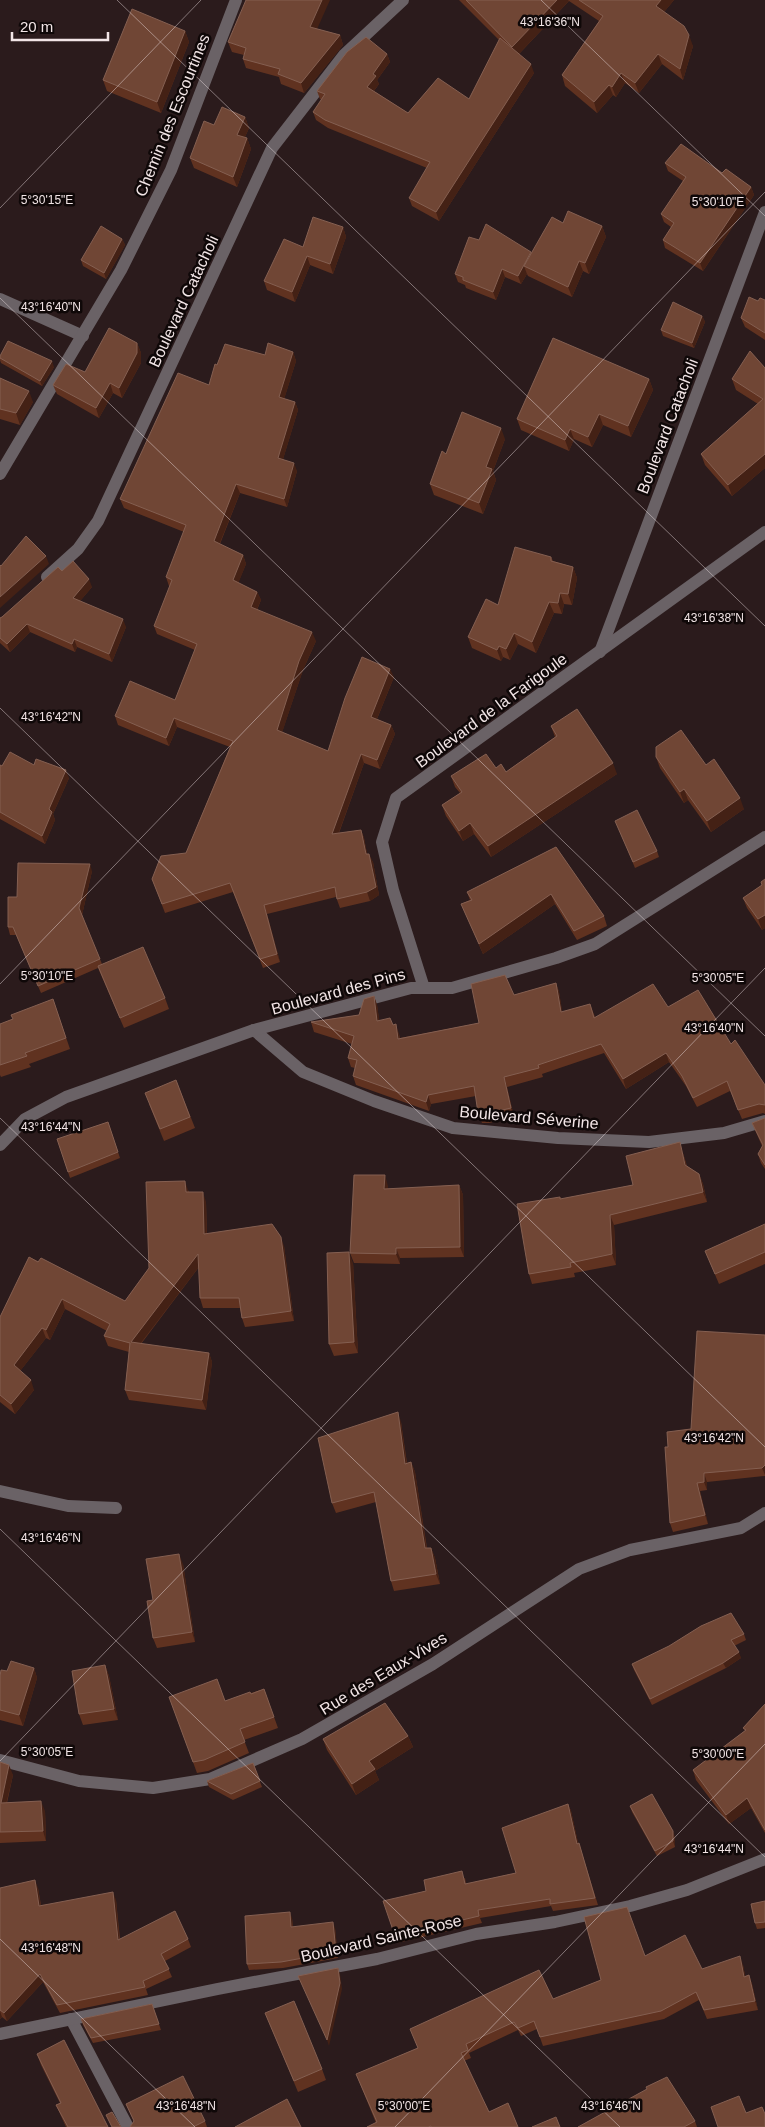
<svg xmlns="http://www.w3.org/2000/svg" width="765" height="2127" viewBox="0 0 765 2127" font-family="Helvetica,sans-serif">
<rect width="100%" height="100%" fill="#2b1b1c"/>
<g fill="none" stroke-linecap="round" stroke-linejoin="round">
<g stroke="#6a6266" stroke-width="12">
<path d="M0 299 83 336"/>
<path d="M0 474 121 270 171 170 236 0"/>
<path d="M47 577 78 549 98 521 272 148 344 55 403 0"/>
<path d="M600 652 765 212"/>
<path d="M424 988 393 890 382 842 396 798 765 532"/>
<path d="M254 1030 303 1072 374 1101 453 1128 558 1138 649 1142 724 1133 765 1121"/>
<path d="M0 1145 25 1119 66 1097 254 1030 411 988H452L556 958 595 944 765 837"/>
<path d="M0 1491 68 1506 116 1508"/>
<path d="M0 1760 79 1781 153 1788 210 1779 302 1739 433 1664 579 1569 630 1550 741 1528 765 1513"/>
<path d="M71 2019 128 2127"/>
<path d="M0 2034 217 1989 377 1959 476 1934 555 1922 630 1906 687 1890 765 1859"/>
</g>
</g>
<g fill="#603220">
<path d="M459 0H674L664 12 693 46 683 80 662 64 639 93 625 83 616 97 613 95 597 113 565 86 562 75 599 21 569 1 519 54 534 73 439 221 412 206 409 198 427 168 328 128 316 120 313 112 322 100 320 99 317 91 387 54 390 62 377 80 379 84 374 91 408 113 469 99 499 40Z"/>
<path d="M317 29 340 35 343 45 304 93 281 84 279 77 246 68 243 59 244 55 232 52 228 42Z"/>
<path d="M185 31 189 42 161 113 107 91 103 80Z"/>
<path d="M245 117 249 128 245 137 247 138 251 149 237 187 194 168 190 158 214 125Z"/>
<path d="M665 163 722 173 751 187 754 195 703 271 665 248 663 240 671 227 664 222 661 214 683 181 668 171Z"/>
<path d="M563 223 602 226 606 237 589 274 583 271 572 297 528 276 527 274 521 284 505 277 496 300 466 288 465 285 458 282 455 274 531 253Z"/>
<path d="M343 227 346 237 333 274 310 265 295 302 267 290 264 281 303 247Z"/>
<path d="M122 239 125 245 106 279 83 266 81 260Z"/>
<path d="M765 300V340L745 327 741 318 758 301Z"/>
<path d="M702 316 705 322 694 348 663 336 661 330Z"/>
<path d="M137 343 141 353V363L122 398 113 393 99 418 57 394 53 385 85 372Z"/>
<path d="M293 352 296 361 284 399 295 402 298 410 283 459 297 471 287 507 240 493 220 544 243 555 246 564 238 583 257 592 261 600 257 610 316 641 303 670 282 732 328 751 394 677 377 719 391 725 395 734 380 769 364 763 339 833 361 830 364 838 367 854 373 862 379 895 370 901 340 908 336 897 267 914 280 962 263 968 233 892 165 913 152 879 186 853 230 747 177 727 169 746 118 725 115 716 175 700 195 650 157 634 154 626 170 586H169L166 577 184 532 124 508 120 499 209 385 217 365 265 355Z"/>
<path d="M0 356 54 367 42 386 1 363 0 360Z"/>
<path d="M765 368V468L732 496 705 465 701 454 758 404 736 390 732 379Z"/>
<path d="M0 378 33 402 20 425 0 419Z"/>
<path d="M649 379 653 390 631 437 603 425 592 447 574 439 569 451 521 430 517 419Z"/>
<path d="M505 439 493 471 496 480 483 514 434 495 430 484 446 454Z"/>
<path d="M551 557 553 561 573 567 577 578 572 605 564 604 562 614 554 613 536 653 518 644 510 660 503 657 501 661 472 648 468 637 498 605Z"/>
<path d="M62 571 92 587 80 601 126 627 112 662 77 647 75 652 30 632 10 652 0 643V618L2 617Z"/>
<path d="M551 726 617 774 491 857 474 834 463 841 446 816 442 805 460 793 455 787 451 776 496 768 506 772 555 737Z"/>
<path d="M656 757 744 809 711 832 688 800 684 803 660 768Z"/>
<path d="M0 765 2 766 34 765 69 778 53 814 55 820 45 844 0 819Z"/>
<path d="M618 827 657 851 659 857 635 868Z"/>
<path d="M556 847 604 916 607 926 577 940 555 904 483 954 461 904 470 900 467 892Z"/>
<path d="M92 871 82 915 102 964 165 998 169 1009 124 1028 98 968 41 993 16 935H10L8 927 17 897Z"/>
<path d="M765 879V928L762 930 747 908 743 898 762 885Z"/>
<path d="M556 983 559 992 562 1012 590 1004 595 1017 668 1007 731 1044 765 1085V1114L763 1113 742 1119 730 1091 697 1107 686 1086 669 1062 626 1089 604 1053 542 1074 543 1077 507 1087 514 1117 489 1123H482L478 1113 476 1096 431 1104 429 1111 356 1085 353 1076 355 1068 351 1067 348 1058 352 1044 314 1032 311 1022 359 1015 374 996 377 1005 379 1020 393 1025 399 1034 400 1038 479 1023 514 995Z"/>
<path d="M53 999 70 1049 29 1064 31 1067 1 1077 0 1075V1024L13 1019Z"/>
<path d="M176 1080 195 1128 164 1141 149 1104Z"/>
<path d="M765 1118V1169L761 1163 758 1154 762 1146 752 1123Z"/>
<path d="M108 1122 120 1158 70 1178 57 1139Z"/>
<path d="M683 1153 687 1166 699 1174 703 1184 707 1202 614 1225 616 1265 574 1273 575 1277 532 1284 529 1274 560 1197 561 1199 633 1185Z"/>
<path d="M459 1185 463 1195 464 1257 400 1258V1264L354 1263 350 1253 388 1186V1189Z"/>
<path d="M188 1190 189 1192 206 1202 207 1234 284 1246 294 1321 245 1327 242 1318 240 1308H203L200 1298 199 1267 141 1344 209 1353 212 1362 206 1410 129 1400 125 1390 129 1352 108 1346 104 1336 107 1331 65 1309 50 1340 46 1338 20 1371 34 1390 15 1414 0 1402V1317L29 1257 125 1301 149 1268Z"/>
<path d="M765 1224V1264L719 1284 705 1251Z"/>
<path d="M353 1263 358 1353 334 1356 329 1344Z"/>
<path d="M765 1335V1476L707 1482V1490L700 1491 708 1524 673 1532 670 1523 668 1447 691 1429Z"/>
<path d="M401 1422 407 1463 411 1462 415 1472 427 1548H431L435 1558 440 1584 394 1591 391 1581 376 1502 336 1513 332 1503Z"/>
<path d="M183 1564 195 1642 157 1648 153 1638V1600Z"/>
<path d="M744 1634 746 1640 734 1646 741 1658 726 1668 652 1705 634 1670 632 1664Z"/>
<path d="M105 1665 109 1676 118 1720 83 1725 79 1714Z"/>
<path d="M34 1668 37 1678 23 1726 0 1720V1676Z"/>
<path d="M264 1689 278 1728 244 1740 249 1753 208 1771 197 1773 169 1697 225 1701Z"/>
<path d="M765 1704V1833L751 1808 729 1824 696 1780 693 1770 745 1731 743 1728Z"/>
<path d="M408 1736 413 1747 375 1771 379 1780 356 1795 327 1750 323 1739Z"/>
<path d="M0 1762 13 1775 7 1803 45 1811 46 1841 0 1843Z"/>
<path d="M253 1763 262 1787 233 1800 209 1787 207 1781Z"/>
<path d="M568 1804 571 1811 578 1843 581 1850 598 1905 553 1911 551 1906 480 1918 482 1923 397 1943 395 1936 426 1891 465 1878 466 1884 516 1873Z"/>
<path d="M630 1806 675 1837V1847L657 1856 632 1812Z"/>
<path d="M0 1888H38L41 1905 116 1900 120 1939H188L191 1947 165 1961 172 1977 146 1989 148 1995 60 2013 43 1982 7 2021 2 2017 0 2019Z"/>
<path d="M765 1901V1928L757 1929 755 1923Z"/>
<path d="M292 1918 293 1927 335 1928 338 1958 283 1968 249 1970 247 1964Z"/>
<path d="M645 1956 702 1969 743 1965 745 1976 749 1975 752 1984 758 2010 707 2019 699 2000 664 2019 543 2046 537 2029 521 2036 518 2030 469 2053 471 2058 464 2061 489 2112 518 2127H367L376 2123 356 2074 418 2048 410 2029 553 1999 601 1980Z"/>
<path d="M152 2004 161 2030 93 2043 83 2025 81 2019Z"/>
<path d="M265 2013 322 2069 326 2080 298 2092Z"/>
<path d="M37 2054 108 2127H66L56 2105 60 2103 41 2065Z"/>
<path d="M126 2104 205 2121 207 2127H130L134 2121Z"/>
<path d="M695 2121 697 2127H578Z"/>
</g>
<g fill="#442115">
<path d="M322 0H330L314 36 310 27Z"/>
<path d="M557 0H568L569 1 516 57 512 47Z"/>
<path d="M661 0H674L660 17 656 6Z"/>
<path d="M185 31 189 42 161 113 157 102Z"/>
<path d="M340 35 343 45 304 93 301 83Z"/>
<path d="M689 35 693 46 683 80 680 69Z"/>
<path d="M387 54 390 62 377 80 379 84 370 96 367 87 373 74Z"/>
<path d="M658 54 662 64 639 93 635 83Z"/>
<path d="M531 64 534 73 439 221 436 212Z"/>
<path d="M621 73 625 83 616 97 612 87Z"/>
<path d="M609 85 613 95 597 113 594 102Z"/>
<path d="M245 117 249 128 241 146 237 135Z"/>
<path d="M247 138 251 149 237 187 233 177Z"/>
<path d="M751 187 754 195 703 271 700 263Z"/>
<path d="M602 226 606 237 589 274 585 263Z"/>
<path d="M343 227 346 237 333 274 330 264Z"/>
<path d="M122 239 125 245 106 279 104 273Z"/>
<path d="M531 252 534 261 524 266 527 274 521 284 518 276Z"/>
<path d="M307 256 310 265 295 302 292 292Z"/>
<path d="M579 261 583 271 572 297 568 287Z"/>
<path d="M502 269 505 277 496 300 493 292Z"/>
<path d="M702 316 705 322 694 348 692 343Z"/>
<path d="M137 343 141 353V363L122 398 119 388Z"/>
<path d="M293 352 296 361 282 406 279 397Z"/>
<path d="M52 361 54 367 42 386 40 381Z"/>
<path d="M649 379 653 390 631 437 628 426Z"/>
<path d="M110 383 113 393 99 418 96 408Z"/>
<path d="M29 391 33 402 20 425 16 413Z"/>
<path d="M295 402 298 410 281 466 278 458Z"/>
<path d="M599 414 603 425 592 447 588 437Z"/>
<path d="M501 428 505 439 493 471 496 480 483 514 479 503 486 467Z"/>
<path d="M570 429 574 439 569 451 565 440Z"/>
<path d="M765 454V468L732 496 728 485Z"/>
<path d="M294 463 297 471 287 507 284 499Z"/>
<path d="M236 484 240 493 217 550 214 541Z"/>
<path d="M243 555 246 564 236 589 233 580Z"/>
<path d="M46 556 49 564 0 608V597Z"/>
<path d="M573 567 577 578 572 605 568 594Z"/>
<path d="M89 579 92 587 76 606 73 598Z"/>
<path d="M257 592 261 600 254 616 251 607Z"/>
<path d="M560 593 564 604 562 614 558 603Z"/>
<path d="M549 602 554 613 536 653 532 642Z"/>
<path d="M123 619 126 627 112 662 109 654Z"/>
<path d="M27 624 30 632 10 652 7 644Z"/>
<path d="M312 632 316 641 303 670 280 739 277 730 299 661Z"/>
<path d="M514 633 518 644 510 660 506 649Z"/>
<path d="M74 639 77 647 75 652 72 644Z"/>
<path d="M499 646 503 657 501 661 497 650Z"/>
<path d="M390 669 394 677 374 726 371 717Z"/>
<path d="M174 718 177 727 169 746 166 738Z"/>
<path d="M391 725 395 734 380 769 377 760Z"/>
<path d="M361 754 364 763 335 843 332 834Z"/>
<path d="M613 763 617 774 491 857 488 846Z"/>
<path d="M66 770 69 778 53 814 55 820 45 844 42 836 49 809Z"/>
<path d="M684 789 688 800 684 803 680 792Z"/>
<path d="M740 798 744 809 711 832 707 821Z"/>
<path d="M470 823 474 834 463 841 459 831Z"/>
<path d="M361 830 364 838 369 863 366 854Z"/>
<path d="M369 854 373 862 379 895 370 901 367 892Z"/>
<path d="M90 864 92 871 82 915 79 908Z"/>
<path d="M551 894 555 904 483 954 479 944Z"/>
<path d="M264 905 267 914 280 962 277 954Z"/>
<path d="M765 915V928L762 930 758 919Z"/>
<path d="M556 983 559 992 564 1021 561 1012Z"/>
<path d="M374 996 377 1005 381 1030 377 1021Z"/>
<path d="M396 1024 399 1034 401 1048 398 1039Z"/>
<path d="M666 1053 669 1062 626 1089 623 1079Z"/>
<path d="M504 1077 507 1087 514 1117 511 1108Z"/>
<path d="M428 1095 431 1104 429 1111 426 1102Z"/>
<path d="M680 1142 683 1153 689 1176 685 1165Z"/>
<path d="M699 1174 703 1184 707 1202 703 1192Z"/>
<path d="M385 1175 388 1186V1199L384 1189Z"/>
<path d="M185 1181 188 1190 189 1202 186 1192Z"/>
<path d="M459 1185 463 1195 464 1257 460 1247Z"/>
<path d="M203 1192 206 1202 207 1244 204 1234Z"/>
<path d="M610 1215 614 1225 616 1265 612 1254Z"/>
<path d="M281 1237 284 1246 294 1321 291 1311Z"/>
<path d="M396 1248 400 1258V1264L396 1254Z"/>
<path d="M349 1252 353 1263 358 1353 354 1342Z"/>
<path d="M198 1254 202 1263 134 1352 131 1342Z"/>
<path d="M62 1299 65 1309 50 1340 46 1330Z"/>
<path d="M42 1328 46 1338 17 1375 14 1365Z"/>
<path d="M209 1353 212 1362 206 1410 202 1400Z"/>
<path d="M31 1380 34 1390 15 1414 11 1404Z"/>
<path d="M398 1412 401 1422 408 1474 405 1464Z"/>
<path d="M411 1462 415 1472 428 1558 425 1548Z"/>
<path d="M765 1465V1475L762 1468Z"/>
<path d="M704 1473 707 1482V1490L704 1482Z"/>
<path d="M697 1483 700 1491 708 1524 705 1515Z"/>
<path d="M431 1548 435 1558 440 1584 436 1574Z"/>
<path d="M179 1554 183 1564 195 1642 192 1632Z"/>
<path d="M739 1652 741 1658 726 1668 723 1663Z"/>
<path d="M105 1665 109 1676 118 1720 114 1709Z"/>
<path d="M34 1668 37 1678 23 1726 19 1715Z"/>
<path d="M408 1736 413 1747 375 1771 379 1780 356 1795 352 1784 369 1761Z"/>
<path d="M9 1765 13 1775 4 1813 1 1803Z"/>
<path d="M747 1798 751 1808 729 1824 726 1815Z"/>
<path d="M41 1801 45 1811 46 1841 43 1831Z"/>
<path d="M568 1804 571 1811 580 1851 577 1844Z"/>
<path d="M673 1831 675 1837V1847L673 1841Z"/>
<path d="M35 1880 38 1888 42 1914 39 1906Z"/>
<path d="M113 1892 116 1900 120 1948 118 1940Z"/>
<path d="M290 1912 292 1918 293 1933 291 1927Z"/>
<path d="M333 1922 335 1928 338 1958 336 1952Z"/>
<path d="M740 1956 743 1965 747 1985 744 1977Z"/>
<path d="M338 1968 340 1974 342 1989 329 2046 327 2040Z"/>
<path d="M40 1974 43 1982 7 2021 4 2013Z"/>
<path d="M749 1975 752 1984 758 2010 755 2001Z"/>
<path d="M0 2011 2 2017 0 2019Z"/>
</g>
<g fill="#704635" stroke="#845f51">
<path d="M246 0H322L310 27 340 35 301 83 278 74 280 69 243 59 246 48 228 42Z"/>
<path d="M466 0H557L512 47Z"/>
<path d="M579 0H661L656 6 684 26 689 35 680 69 658 54 635 83 621 73 612 87 609 85 594 102 562 75 603 16Z"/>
<path d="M132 9 185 31 157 102 103 80Z"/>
<path d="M366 37 387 54 373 74 376 76 367 87 408 113 438 78 469 99 500 38 531 64 436 212 409 198 430 162 325 120 313 112 325 94 317 91 347 52Z"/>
<path d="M222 107 245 117 237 135 247 138 233 177 190 158 204 121 214 125Z"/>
<path d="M681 144 722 173 726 169 751 187 700 263 663 240 674 223 661 214 686 177 665 163Z"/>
<path d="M568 211 602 226 585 263 579 261 568 287 524 266 552 217 563 223Z"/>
<path d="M313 217 343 227 330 264 307 256 292 292 264 281 284 239 303 247Z"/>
<path d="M486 224 531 252 518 276 502 269 493 292 463 280V277L455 274 469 237 479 240Z"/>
<path d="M101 226 122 239 104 273 81 260Z"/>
<path d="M749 297 758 301 760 298 765 300V333L741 318Z"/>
<path d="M673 302 702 316 692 343 661 330Z"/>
<path d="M109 328 137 343V353L119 388 110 383 96 408 53 385 66 364 85 372Z"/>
<path d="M553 338 649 379 628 426 599 414 588 437 570 429 565 440 517 419Z"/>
<path d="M8 341 52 361 40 381 0 358V356Z"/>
<path d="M268 343 293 352 279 397 295 402 278 458 294 463 284 499 236 484 214 541 243 555 233 580 257 592 251 607 312 632 299 661 277 730 328 751 345 698 362 657 390 669 371 717 391 725 377 760 361 754 332 834 361 830 366 854H369L376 887 367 892 337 899 335 887 264 905 277 954 260 959 230 883 162 904 152 879 161 856 186 853 233 741 174 718 166 738 115 716 130 681 175 700 197 644 154 626 172 580 166 577 186 525 120 499 178 373 209 385 215 364 217 365 225 344 265 355Z"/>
<path d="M750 351 765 368V454L728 485 701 454 763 399 732 379Z"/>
<path d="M0 378 29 391 16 413 0 409Z"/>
<path d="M462 412 501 428 486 467 492 469 479 503 430 484 442 451 446 454Z"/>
<path d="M26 536 46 556 0 597V565L1 566Z"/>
<path d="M515 547 551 557V561L573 567 568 594 560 593 558 603 549 602 532 642 514 633 506 649 499 646 497 650 468 637 486 599 498 605Z"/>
<path d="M73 561 89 579 73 598 123 619 109 654 74 639 72 644 27 624 7 644 0 638V618L2 617 58 567 62 571Z"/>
<path d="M577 709 613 763 488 846 470 823 459 831 442 805 462 792 451 776 486 754 496 768 501 764 506 772 557 736 551 726Z"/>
<path d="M681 730 706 765 714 759 740 798 707 821 684 789 680 792 656 757V747Z"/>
<path d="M10 752 34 765 36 759 66 770 49 809 52 812 42 836 0 812V765L2 766Z"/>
<path d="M637 810 657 851 633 862 615 821Z"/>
<path d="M556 847 604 916 574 931 551 894 479 944 461 904 472 900 467 892Z"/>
<path d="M18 863 90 864 79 908 100 959 38 986 13 927H8V897H17Z"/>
<path d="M765 879V915L758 919 743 898 762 885 761 882Z"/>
<path d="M143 947 165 998 120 1018 98 966Z"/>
<path d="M505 975 514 995 556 983 561 1012 590 1004 594 1018 653 984 668 1007 698 990 731 1044 735 1040 765 1085V1105L759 1104 738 1110 727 1081 693 1098 682 1076 666 1053 623 1079 601 1044 538 1065 539 1068 504 1077 511 1108 486 1114 478 1113 474 1086 428 1095 426 1102 353 1076 357 1060 348 1058 354 1036 311 1022 359 1015 364 999 374 996 377 1021 390 1018 393 1025 396 1024 398 1039 479 1023 471 984Z"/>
<path d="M53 999 66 1038 25 1053 27 1056 0 1065V1024L13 1019 11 1015Z"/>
<path d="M176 1080 190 1117 160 1129 145 1093Z"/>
<path d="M765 1118V1165L758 1154 763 1145 752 1123Z"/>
<path d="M108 1122 118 1152 68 1172 57 1139Z"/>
<path d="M680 1142 685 1165 699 1174 703 1192 610 1215 612 1254 570 1263 571 1267 529 1274 517 1204 560 1197V1199L633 1185 626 1156Z"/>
<path d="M354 1175H385L384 1189 459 1185 460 1247 396 1248V1254L350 1253Z"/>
<path d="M185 1181 186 1192H203L204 1234 272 1224 281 1237 291 1311 242 1318 239 1298H200L198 1254 131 1342 209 1353 202 1400 125 1390 130 1343 104 1336 110 1324 62 1299 46 1330 42 1328 14 1365 31 1380 11 1404 0 1395V1317L29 1257 38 1262 41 1258 125 1301 149 1268 146 1182Z"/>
<path d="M765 1224V1252L715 1274 705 1251Z"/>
<path d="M349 1252 354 1342 329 1344 327 1253Z"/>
<path d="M697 1331 765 1335V1465L762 1468 704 1473V1482L697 1483 705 1515 670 1523 665 1447H668L667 1432 691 1429Z"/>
<path d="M398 1412 405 1464 411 1462 425 1548H431L436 1574 391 1581 374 1492 332 1503 318 1438Z"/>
<path d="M179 1554 192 1632 153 1638 147 1601 153 1600 146 1559Z"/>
<path d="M731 1613 744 1634 731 1640 739 1652 723 1663 650 1699 632 1664 669 1646 701 1626Z"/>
<path d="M11 1661 34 1668 19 1715 0 1710V1676L1 1670 7 1671Z"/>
<path d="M105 1665 114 1709 79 1714 72 1671Z"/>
<path d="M217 1679 225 1701 250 1692 251 1694 264 1689 274 1717 240 1729 245 1742 204 1760 193 1762 169 1697Z"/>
<path d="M385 1703 408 1736 369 1761 375 1769 352 1784 323 1739Z"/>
<path d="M765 1704V1830L747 1798 726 1815 693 1770 746 1730 743 1728Z"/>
<path d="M0 1762 9 1765 1 1803 41 1801 43 1831 0 1832Z"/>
<path d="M253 1763 260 1781 231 1794 207 1781Z"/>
<path d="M652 1794 673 1831V1841L655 1851 630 1806Z"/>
<path d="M568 1804 577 1844 579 1843 595 1898 550 1904V1899L478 1910 479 1916 395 1936 383 1901 426 1891 424 1880 462 1871 465 1884 516 1873 502 1828Z"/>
<path d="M35 1880 39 1906 113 1892 118 1940 175 1911 188 1939 161 1954 169 1969 143 1981 145 1987 57 2005 40 1974 4 2013 0 2010V1888Z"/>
<path d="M765 1901V1922L755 1923 751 1904Z"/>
<path d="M627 1907 645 1956 685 1935 702 1969 740 1956 744 1977 749 1975 755 2001 704 2010 696 1992 661 2011 540 2037 534 2021 518 2028 514 2022 466 2044 468 2050 461 2053 489 2112 508 2103 518 2127H431V2126L428 2127H367L377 2122 356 2074 418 2048 410 2029 539 1970 553 1999 601 1980 584 1917Z"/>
<path d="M290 1912 291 1927 333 1922 336 1952 281 1962 247 1964 245 1916Z"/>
<path d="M338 1968 340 1983 327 2040 298 1976Z"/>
<path d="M294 2001 322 2069 294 2081 265 2013Z"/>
<path d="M152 2004 159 2024 91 2038 81 2019Z"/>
<path d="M64 2040 108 2127H68L56 2105 61 2103 37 2054Z"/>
<path d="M183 2076 205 2121 193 2127H130L134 2121 126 2104Z"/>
<path d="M667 2077 695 2121 684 2127H578L647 2089 646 2087Z"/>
<path d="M739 2096 746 2113 762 2107 765 2114V2127H718L711 2107Z"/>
<path d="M287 2099 301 2127H235Z"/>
<path d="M112 2112 121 2127H112L106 2115Z"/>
<path d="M556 2117 560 2127H532Z"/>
</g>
<path fill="none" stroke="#f2e5e6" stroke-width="1" stroke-opacity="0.45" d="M117 0 765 626M541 0 765 216M0 208 201 0M0 298 765 1036M0 708 765 1447M0 984 765 192M0 1118 765 1857M0 1529 620 2127M0 1761 765 968M0 1939 195 2127M395 2127 765 1744"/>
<g text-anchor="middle" stroke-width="5" stroke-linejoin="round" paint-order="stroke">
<g font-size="16" fill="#f2e5e6" stroke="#0f0808">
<text transform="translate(172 115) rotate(-68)" y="6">Chemin des Escourtines</text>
<text transform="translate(183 301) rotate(-65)" y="6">Boulevard Catacholi</text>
<text transform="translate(667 426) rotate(-69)" y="6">Boulevard Catacholi</text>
<text transform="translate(491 710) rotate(-36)" y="6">Boulevard de la Farigoule</text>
<text transform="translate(338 991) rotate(-15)" y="6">Boulevard des Pins</text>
<text transform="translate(529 1117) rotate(5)" y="6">Boulevard Séverine</text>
<text transform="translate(383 1673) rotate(-31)" y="6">Rue des Eaux-Vives</text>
<text transform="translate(381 1938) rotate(-13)" y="6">Boulevard Sainte-Rose</text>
</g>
</g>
<g font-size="12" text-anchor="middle" fill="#f2e5e6" stroke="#0f0808" stroke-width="5" stroke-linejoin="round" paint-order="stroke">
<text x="550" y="26">43°16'36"N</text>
<text x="47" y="204">5°30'15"E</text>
<text x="718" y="206">5°30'10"E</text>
<text x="51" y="311">43°16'40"N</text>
<text x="714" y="622">43°16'38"N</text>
<text x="51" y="721">43°16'42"N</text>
<text x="47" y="980">5°30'10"E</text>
<text x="718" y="982">5°30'05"E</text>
<text x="714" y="1032">43°16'40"N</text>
<text x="51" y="1131">43°16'44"N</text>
<text x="714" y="1442">43°16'42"N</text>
<text x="51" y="1542">43°16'46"N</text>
<text x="47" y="1756">5°30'05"E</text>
<text x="718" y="1758">5°30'00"E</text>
<text x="714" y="1853">43°16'44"N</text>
<text x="51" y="1952">43°16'48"N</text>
<text x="404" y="2110">5°30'00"E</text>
<text x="186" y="2110">43°16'48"N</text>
<text x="611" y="2110">43°16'46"N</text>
</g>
<path d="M12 32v8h96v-8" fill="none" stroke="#f2e5e6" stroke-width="2.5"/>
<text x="20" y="32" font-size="15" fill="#f2e5e6" stroke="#0f0808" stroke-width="4" paint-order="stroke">20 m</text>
</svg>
